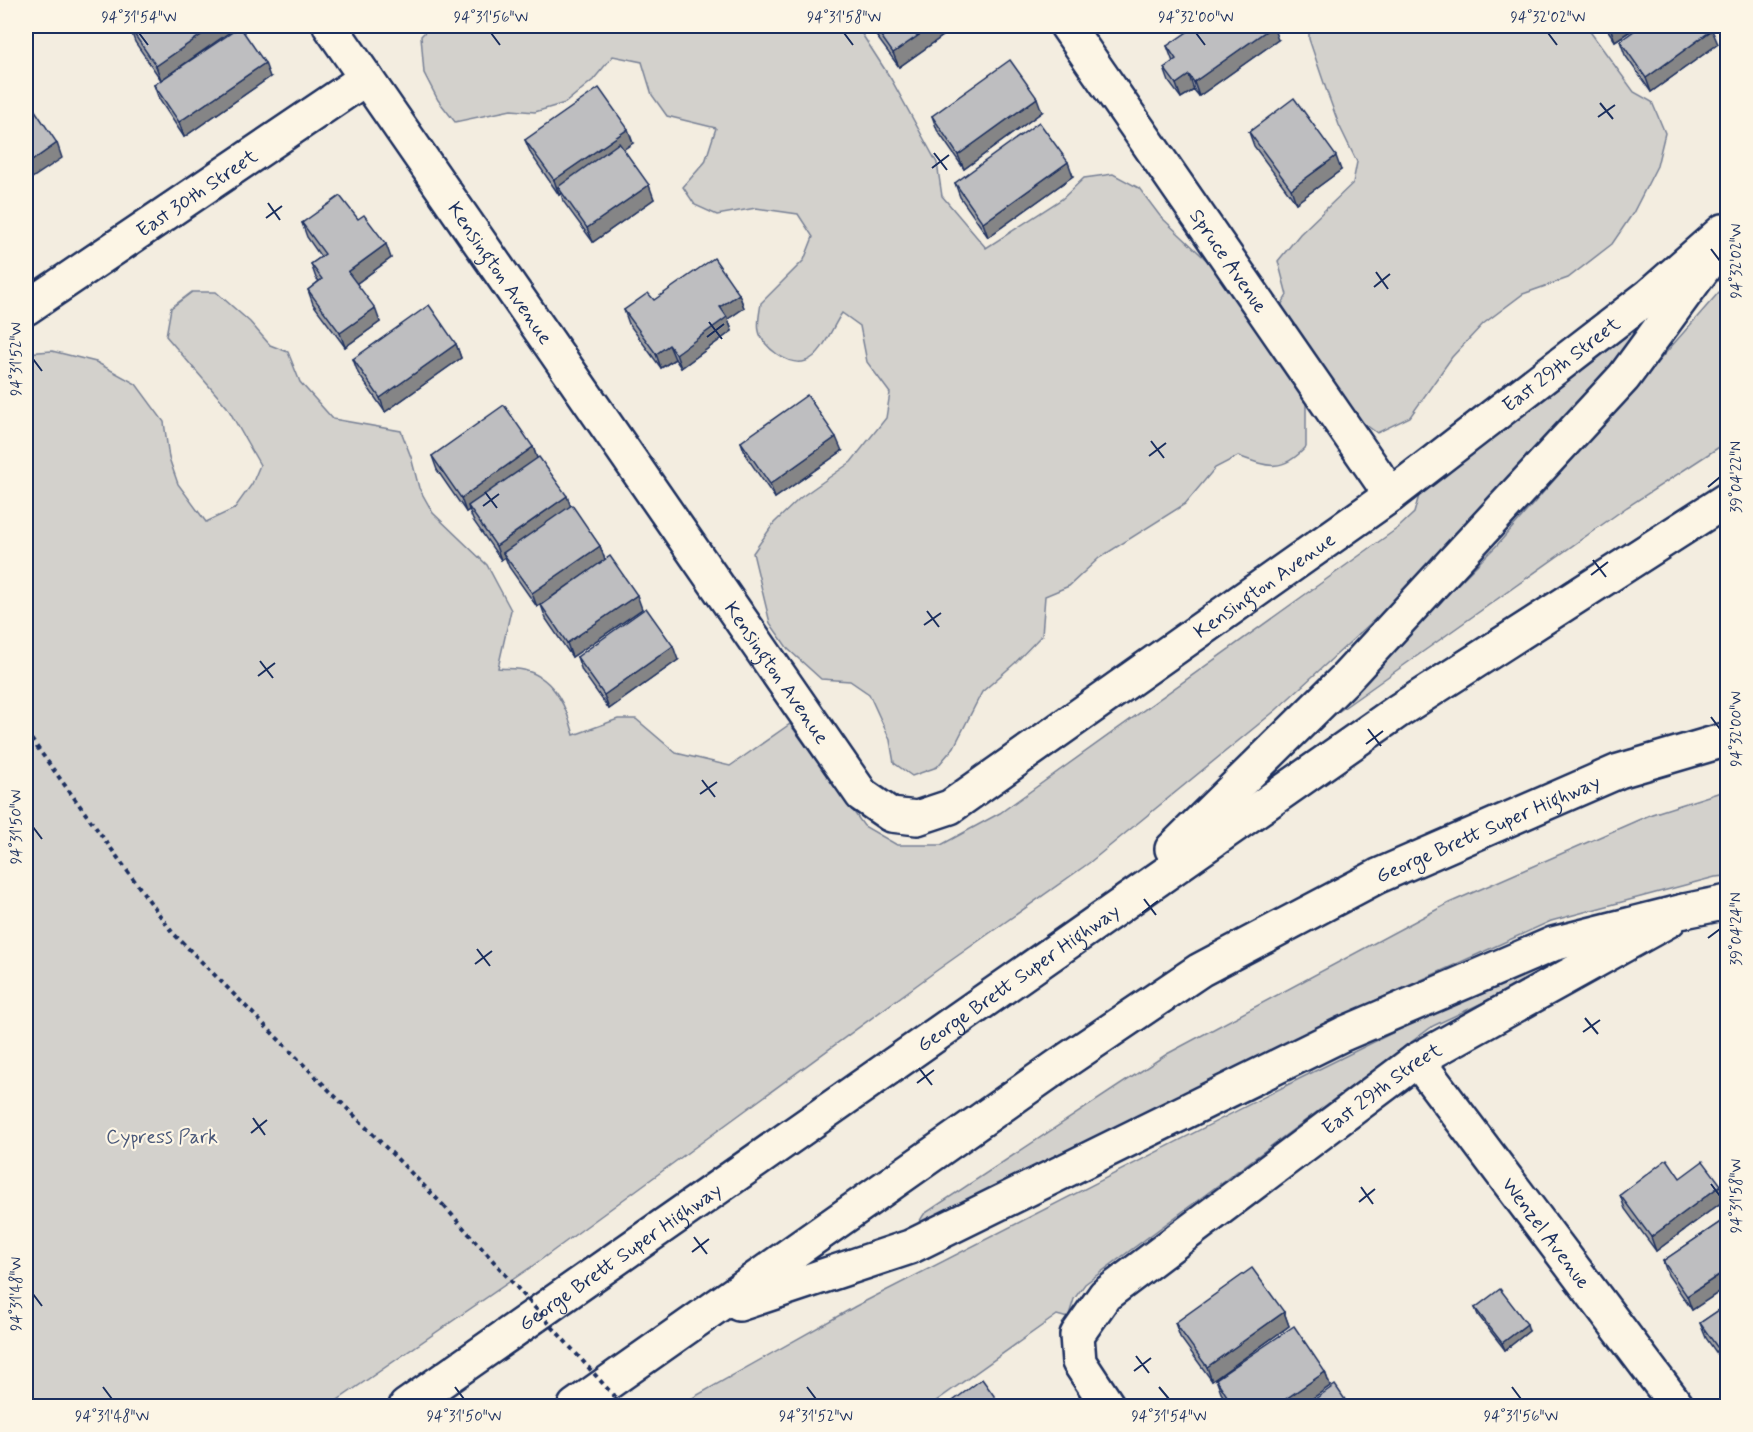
<svg xmlns="http://www.w3.org/2000/svg" width="1753" height="1432" viewBox="0 0 1753 1432" font-family="Mynerve,sans-serif">
<rect width="100%" height="100%" fill="#f3ede0"/>
<filter id="ink" filterUnits="userSpaceOnUse"><feTurbulence type="fractalNoise" baseFrequency=".0167" numOctaves="2"/><feDisplacementMap in="SourceGraphic" scale="12" xChannelSelector="R" yChannelSelector="G"/><feConvolveMatrix kernelMatrix="1 2 1 2 8 2 1 2 1" color-interpolation-filters="sRGB"/></filter>
<g filter="url(#ink)">
<g fill="#d3d1cc" stroke="#778095" stroke-width="1.5">
<path d="M431 26H861L860 31 891 79 937 163 942 196 986 248 1062 199 1084 178 1113 174 1139 188 1160 216 1218 271 1264 335 1287 295 1278 261 1300 234 1353 183 1357 162 1339 125 1327 92 1309 39V26H1586L1634 92 1652 102 1665 133 1657 166 1633 213 1612 244 1568 278 1523 294 1483 324 1452 357 1410 417 1377 433 1355 417 1306 391V447C1282 473 1268 467 1238 456L1215 468 1185 504 1099 558 1069 586 1045 596 1042 635 1015 663 982 692 954 747 937 767 912 776 894 763 890 740 869 694 850 681 821 679 788 649 770 623 753 553 774 523 800 498 851 462 886 418 890 393 867 362 860 326 842 313C832 327 823 355 806 361 789 367 762 347 759 331 757 323 760 311 761 303L804 260 813 237 798 214 756 208 717 215 695 205 683 187 705 162 716 128 667 116 652 95 642 62 613 56 593 80 565 103 535 112 511 110 455 122 438 100 424 73 421 36Z"/>
<path d="M1727 283V442L1627 507 1307 734 1497 545Z"/>
<path d="M192 292H216L250 322 270 345 288 352 300 382 333 419 401 431 411 457 419 488 433 513 487 565 511 610 498 668C507 669 519 668 527 671 555 679 567 709 574 735L618 719H636L676 753 730 766 790 724 864 826 897 845H941L1000 813 1398 528 1414 513 1420 492 1645 315 1618 358 1409 588 1276 710 1089 863 936 971 531 1267 329 1406H26V353L52 351 96 362 136 384 164 422 169 458 178 484 206 522 234 509 252 484 260 465 227 407 166 336 171 308Z"/>
<path d="M1727 790V876L1715 877 1551 921 1318 1027 913 1232 924 1214 1167 1054 1449 903 1652 814Z"/>
<path d="M1594 946 1533 979 1433 1026 1085 1284 1074 1299 1068 1318 1057 1315 929 1406H678L856 1306 1297 1080 1479 990Z"/>
</g>
<g fill="none" stroke-linecap="round" stroke-linejoin="round">
<defs>
<g id="street">
<path id="s1" d="M330 26 862 795 891 815 917 818 950 807 1391 495 1650 295 1723 231"/>
<path id="s2" d="M1067 26 1391 495"/>
<path id="s3" d="M26 308 366 78"/>
<path id="s4" d="M1417 1060 1677 1406"/>
<path id="s5" d="M1108 1406 1079 1362 1077 1335 1105 1295 1417 1060 1669 920"/>
</g>
<path id="secondary" d="M1684 911 1728 902"/>
<g id="highway">
<path d="M1172 849 1345 679 1624 377 1728 235"/>
<path d="M739 1304 910 1247 1343 1034 1553 944 1684 911"/>
<path id="s6" d="M406 1406 1398 711 1728 499"/>
<path id="s7" d="M575 1406 1058 1066 1200 970 1378 876 1619 771 1728 739"/>
</g>
</defs>
<use href="#street" stroke="#1b2f5e" stroke-width="38"/>
<use href="#secondary" stroke="#1b2f5e" stroke-width="38"/>
<use href="#highway" stroke="#1b2f5e" stroke-width="38"/>
<path stroke="#1b2f5e" stroke-width="4" stroke-dasharray="4.5 4.5" stroke-linecap="butt" d="M26 732 172 932 444 1206"/>
<use href="#street" stroke="#fcf5e5" stroke-width="33"/>
<use href="#secondary" stroke="#fcf5e5" stroke-width="33"/>
<use href="#highway" stroke="#fcf5e5" stroke-width="33"/>
<path stroke="#1b2f5e" stroke-width="4" stroke-dasharray="4.5 4.5" stroke-linecap="butt" d="M444 1206 623 1406"/>
</g>
<g fill="#a3a3a5" stroke="#1b2f5e" stroke-width="1.5">
<path d="M134 26H236L237 27 161 80 135 42 130 28Z"/>
<path d="M869 26H957L899 67Z"/>
<path d="M1605 26H1638L1615 41Z"/>
<path d="M1278 40 1199 96 1194 90 1181 98 1169 82 1164 68 1173 62 1167 46Z"/>
<path d="M1620 41 1718 44 1651 92 1625 55Z"/>
<path d="M270 77 184 137 159 99 154 85Z"/>
<path d="M1042 112 964 169 937 130 932 116Z"/>
<path d="M1249 132 1341 170 1296 203 1254 146Z"/>
<path d="M525 140 633 143 623 149 654 199 593 242 563 201 561 193 559 195 531 154Z"/>
<path d="M1073 176 988 237 960 197 955 183Z"/>
<path d="M358 219 391 258 356 284 380 322 345 347 313 304 308 290 319 281 316 278 311 264 321 257 307 237 302 223Z"/>
<path d="M739 294 744 308 728 319 732 331 681 368 675 359 661 368 629 324 624 310 654 300Z"/>
<path d="M456 344 461 358 385 412 358 373 353 359Z"/>
<path d="M741 442 842 451 775 498 746 456Z"/>
<path d="M533 447 537 458 570 506 600 546 605 560 642 609 572 657 546 619 541 605 588 571 537 607 509 567 505 557 501 560 473 520 469 510 466 512 437 470 432 456Z"/>
<path d="M577 657 678 660 609 709 582 671Z"/>
<path d="M1680 1178 1721 1185 1726 1199 1656 1251 1625 1209 1620 1195Z"/>
<path d="M1728 1217V1286L1692 1310 1668 1275 1663 1261Z"/>
<path d="M1728 1304 1727 1368 1706 1338 1700 1323Z"/>
<path d="M1475 1308 1529 1331 1505 1350 1478 1315Z"/>
<path d="M1284 1312 1289 1326 1212 1381 1180 1337 1175 1323Z"/>
<path d="M1325 1372 1330 1386 1300 1407H1230L1221 1393 1216 1379Z"/>
</g>
<g fill="#858586" stroke="#1b2f5e" stroke-width="1.5">
<path d="M214 26H236L237 27 161 80 156 66Z"/>
<path d="M932 26H957L899 67 893 53Z"/>
<path d="M1273 26 1278 40 1199 96 1194 82Z"/>
<path d="M1612 26H1638L1615 41 1610 27Z"/>
<path d="M1712 30 1718 44 1651 92 1646 78Z"/>
<path d="M265 63 270 77 184 137 179 122Z"/>
<path d="M1189 75 1194 90 1181 98 1176 84Z"/>
<path d="M1037 98 1042 112 964 169 958 155Z"/>
<path d="M628 129 633 143 562 192 558 187 561 193 559 195 554 180Z"/>
<path d="M57 143 62 158 26 182V165Z"/>
<path d="M1336 156 1341 170 1296 203 1291 189Z"/>
<path d="M1068 162 1073 176 988 237 983 223Z"/>
<path d="M649 185 654 199 593 242 587 228Z"/>
<path d="M386 244 391 258 353 286 348 272Z"/>
<path d="M739 294 744 308 728 319 732 331 681 368 676 354 720 307Z"/>
<path d="M375 308 380 322 345 347 340 333Z"/>
<path d="M456 344 461 358 385 412 380 398Z"/>
<path d="M669 345 675 359 661 368 656 354Z"/>
<path d="M836 437 842 451 775 498 770 484Z"/>
<path d="M533 447 538 461 468 506 469 510 466 512 461 498Z"/>
<path d="M567 496 572 510 503 553 505 557 501 560 496 546Z"/>
<path d="M600 546 605 560 537 607 532 593Z"/>
<path d="M637 595 642 609 572 657 567 643Z"/>
<path d="M673 646 678 660 609 709 604 695Z"/>
<path d="M1721 1185 1726 1199 1656 1251 1651 1237Z"/>
<path d="M1728 1269V1286L1692 1310 1687 1296Z"/>
<path d="M1284 1312 1289 1326 1212 1381 1207 1367Z"/>
<path d="M1527 1324 1529 1331 1505 1350 1502 1343Z"/>
<path d="M1728 1350V1368L1722 1354Z"/>
<path d="M1325 1372 1330 1386 1300 1407H1274Z"/>
</g>
<g fill="#bebec0" stroke="#1b2f5e" stroke-width="1.5">
<path d="M134 26H214L156 66 130 28Z"/>
<path d="M874 26H932L893 53Z"/>
<path d="M1196 26H1273L1194 82 1189 75 1176 84 1164 68 1176 59 1167 46Z"/>
<path d="M1641 26H1709L1712 30 1646 78 1620 41Z"/>
<path d="M240 27 265 63 179 122 154 85Z"/>
<path d="M1010 60 1037 98 958 155 932 116Z"/>
<path d="M599 88 628 129 554 180 525 140Z"/>
<path d="M26 97 57 143 26 165Z"/>
<path d="M1294 98 1336 156 1291 189 1249 132Z"/>
<path d="M1039 122 1068 162 983 223 955 183Z"/>
<path d="M619 143 649 185 587 228 558 187Z"/>
<path d="M340 196 358 219 364 215 386 244 348 272 375 308 340 333 308 290 322 279 311 264 325 254 302 223Z"/>
<path d="M714 258 739 294 720 307 727 317 676 354 669 345 656 354 624 310 648 293 654 300Z"/>
<path d="M429 305 456 344 380 398 353 359Z"/>
<path d="M807 395 836 437 770 484 741 442Z"/>
<path d="M504 405 533 447 461 498 432 456Z"/>
<path d="M539 457 567 496 496 546 468 506Z"/>
<path d="M572 505 600 546 532 593 503 553Z"/>
<path d="M610 556 637 595 567 643 541 605Z"/>
<path d="M646 608 673 646 604 695 577 657Z"/>
<path d="M1667 1159 1680 1178 1703 1161 1721 1185 1651 1237 1620 1195Z"/>
<path d="M1728 1217V1269L1687 1296 1663 1261Z"/>
<path d="M1252 1268 1284 1312 1207 1367 1175 1323Z"/>
<path d="M1500 1289 1527 1324 1502 1343 1475 1308Z"/>
<path d="M1728 1304V1350L1722 1354 1700 1323Z"/>
<path d="M1294 1326 1325 1372 1274 1407H1234L1216 1379Z"/>
<path d="M982 1379 1002 1407H945Z"/>
<path d="M1335 1385 1350 1407H1304Z"/>
</g>
</g>
<path fill="none" stroke="#1b2f5e" stroke-width="2" d="M139 33 148 45M491 33 500 45M844 33 853 45M1196 33 1205 45M1548 33 1557 45M1600 103 1613 119M1598 117 1615 105M934 153 947 170M932 168 949 155M268 203 280 220M266 218 282 206M1711 249 1720 261M1376 272 1388 289M1374 287 1390 274M709 322 722 339M707 337 724 324M33 359 42 371M1151 441 1164 458M1149 456 1166 443M1708 487 1720 477M485 492 497 508M483 506 499 494M1593 560 1606 577M1591 575 1608 562M927 611 939 627M924 625 941 613M260 661 273 678M258 676 275 663M1711 717 1720 729M1368 729 1381 746M1366 744 1383 731M702 780 715 797M700 794 717 782M33 827 42 839M1144 899 1156 915M1142 913 1158 901M1708 938 1720 929M477 949 490 966M475 964 492 951M1585 1018 1598 1034M1583 1032 1600 1020M919 1068 932 1085M917 1083 934 1070M253 1118 265 1135M251 1133 267 1120M1711 1184 1720 1196M1361 1187 1373 1204M1359 1202 1375 1189M694 1237 707 1254M692 1252 709 1239M33 1294 42 1306M1136 1356 1149 1373M1134 1371 1151 1358M103 1387 112 1399M455 1387 464 1399M807 1387 816 1399M1159 1387 1169 1399M1512 1387 1521 1399"/>
<g text-anchor="middle" stroke-width="4.5" stroke-linejoin="round" paint-order="stroke">
<g font-size="20" fill="#1b2f5e" stroke="#fcf5e5">
<text dy="7" stroke="none"><textPath href="#s3" startOffset="206">East 30th Street</textPath></text>
<text dy="7" stroke="none"><textPath href="#s2" startOffset="285">Spruce Avenue</textPath></text>
<text dy="7" stroke="none"><textPath href="#s1" startOffset="300">Kensington Avenue</textPath></text>
<text dy="7" stroke="none"><textPath href="#s1" startOffset="1786">East 29th Street</textPath></text>
<text dy="7" stroke="none"><textPath href="#s1" startOffset="1416">Kensington Avenue</textPath></text>
<text dy="7" stroke="none"><textPath href="#s1" startOffset="786">Kensington Avenue</textPath></text>
<text dy="7" stroke="none"><textPath href="#s7" startOffset="1083">George Brett Super Highway</textPath></text>
<text dy="7" stroke="none"><textPath href="#s6" startOffset="747">George Brett Super Highway</textPath></text>
<text dy="7" stroke="none"><textPath href="#s5" startOffset="474">East 29th Street</textPath></text>
<text dy="7" stroke="none"><textPath href="#s4" startOffset="216">Wenzel Avenue</textPath></text>
<text dy="7" stroke="none"><textPath href="#s6" startOffset="261">George Brett Super Highway</textPath></text>
</g>
<g font-size="20" fill="#49587a" stroke="#fcf5e5">
<text x="162" y="1143">Cypress Park</text>
</g>
</g>
<rect width="1753" height="1432" fill="none" stroke="#fcf5e5" stroke-width="66"/>
<rect x="33" y="33" width="1687" height="1366" fill="none" stroke="#1b2f5e" stroke-width="2"/>
<g font-size="15" text-anchor="middle" fill="#1b2f5e">
<text x="139" y="22">94°31'54"W</text>
<text x="491" y="22">94°31'56"W</text>
<text x="844" y="22">94°31'58"W</text>
<text x="1196" y="22">94°32'00"W</text>
<text x="1548" y="22">94°32'02"W</text>
<text transform="translate(1736 261) rotate(-90)" y="5">94°32'02"W</text>
<text transform="translate(16 359) rotate(-90)" y="5">94°31'52"W</text>
<text transform="translate(1736 477) rotate(-90)" y="5">39°04'22"N</text>
<text transform="translate(1736 729) rotate(-90)" y="5">94°32'00"W</text>
<text transform="translate(16 827) rotate(-90)" y="5">94°31'50"W</text>
<text transform="translate(1736 929) rotate(-90)" y="5">39°04'24"N</text>
<text transform="translate(1736 1196) rotate(-90)" y="5">94°31'58"W</text>
<text transform="translate(16 1294) rotate(-90)" y="5">94°31'48"W</text>
<text x="112" y="1421">94°31'48"W</text>
<text x="464" y="1421">94°31'50"W</text>
<text x="816" y="1421">94°31'52"W</text>
<text x="1169" y="1421">94°31'54"W</text>
<text x="1521" y="1421">94°31'56"W</text>
</g>
</svg>
